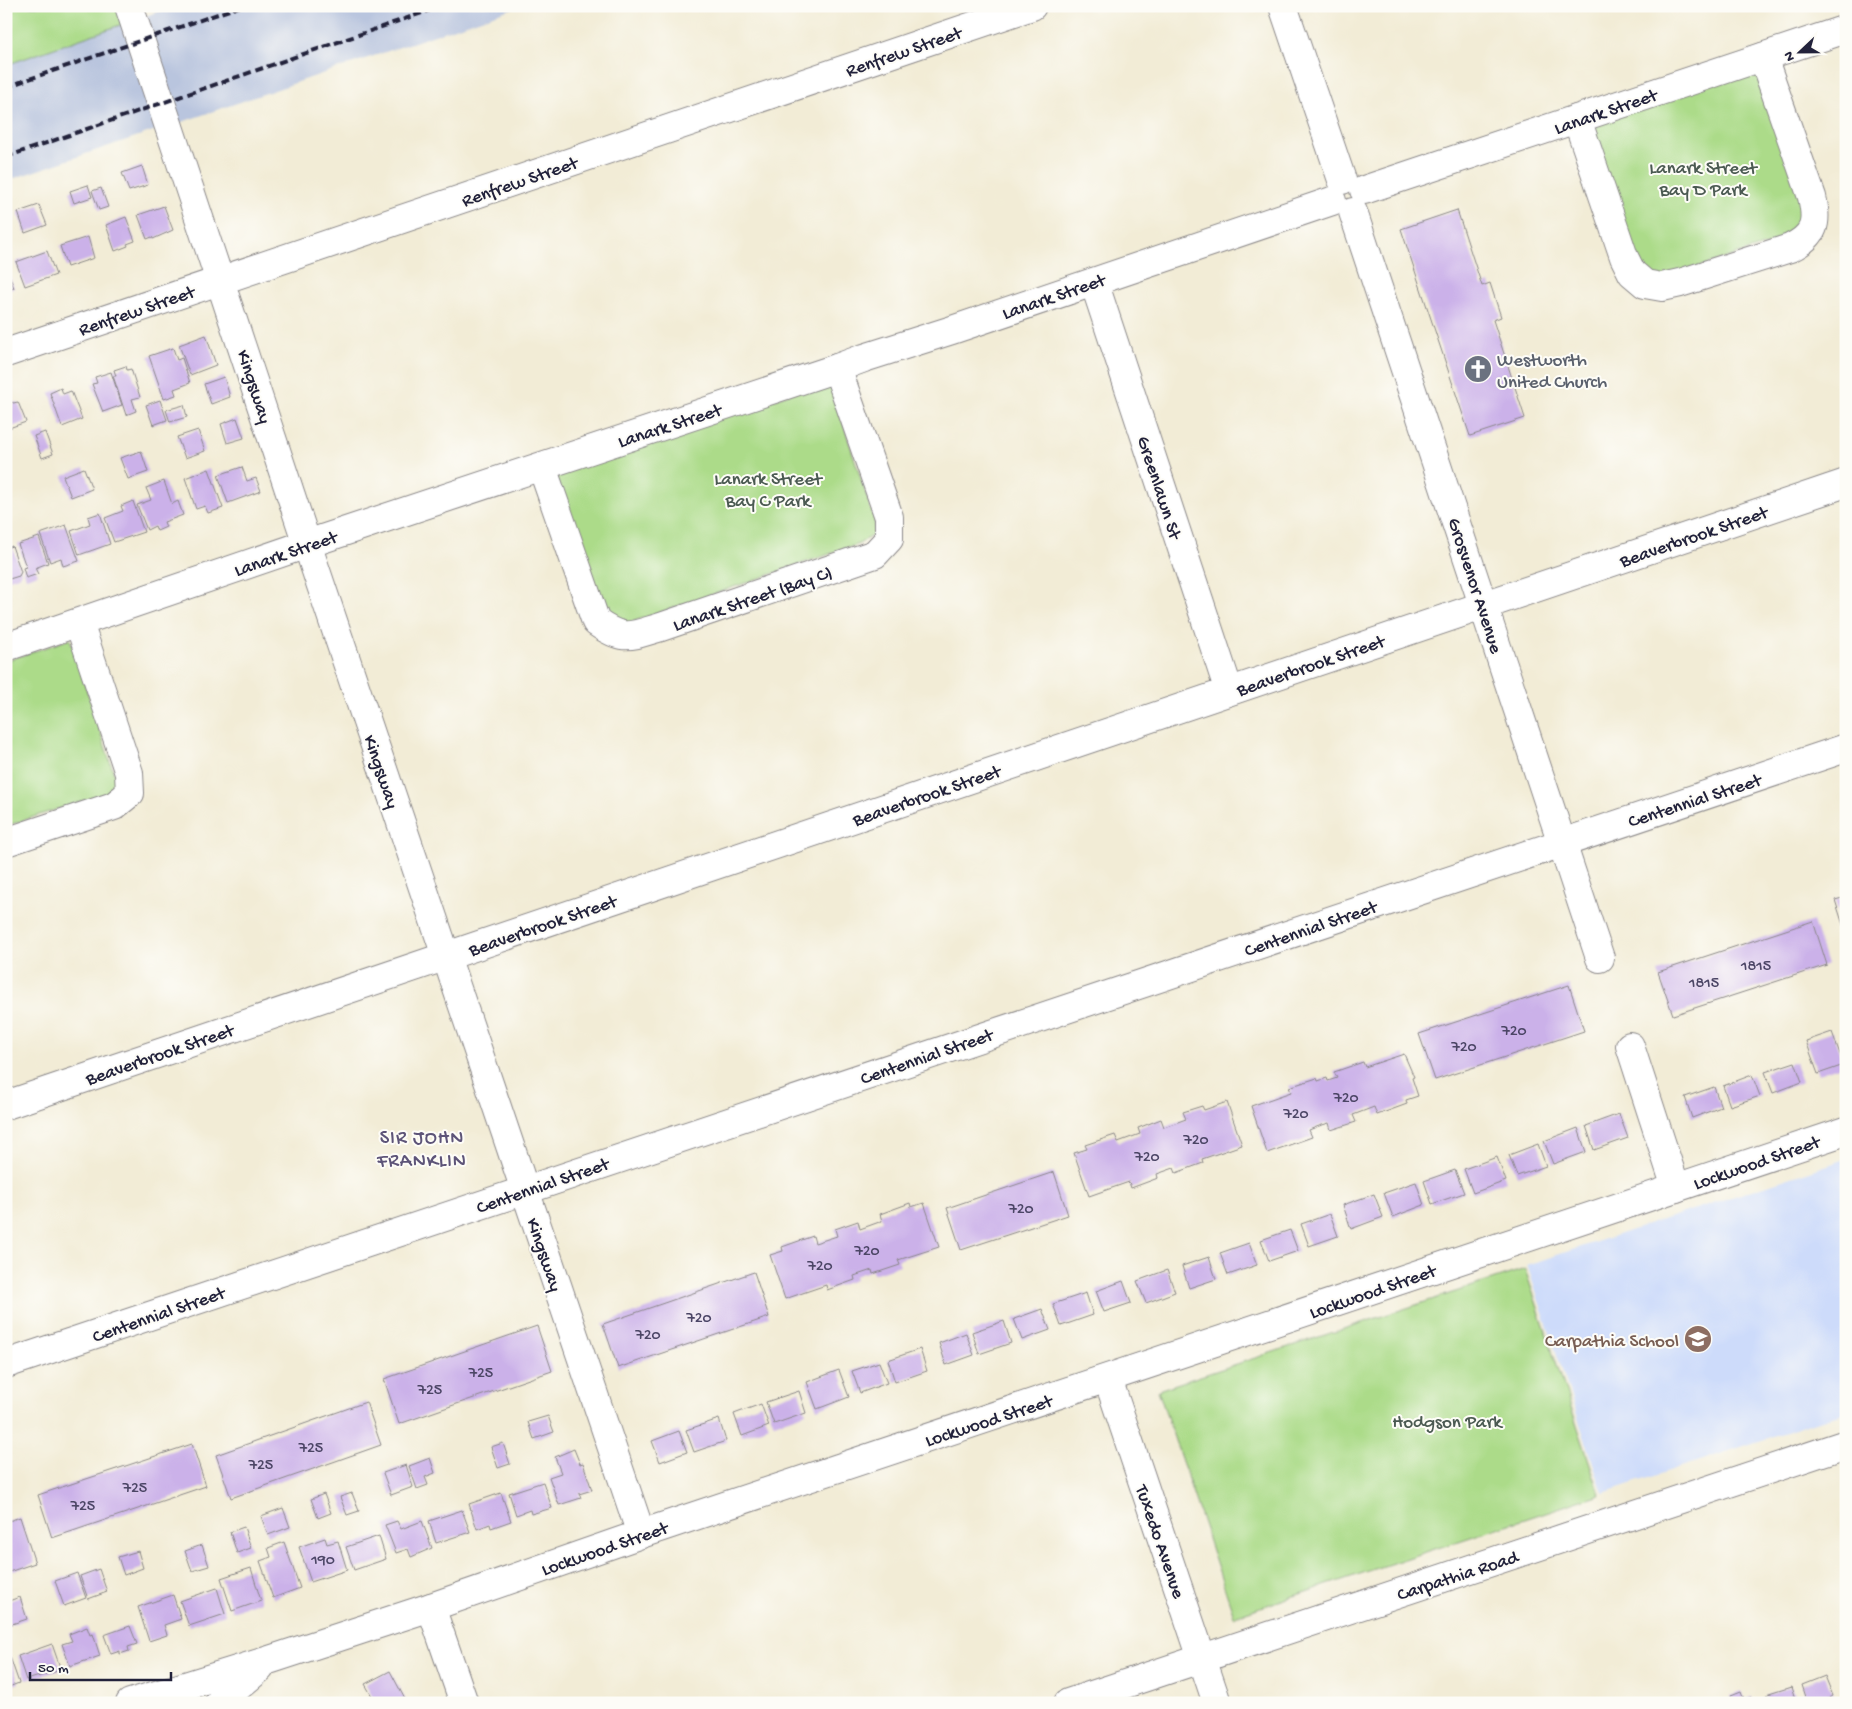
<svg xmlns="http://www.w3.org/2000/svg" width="1852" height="1709" viewBox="0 0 1852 1709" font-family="'Gochi Hand',sans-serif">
<rect width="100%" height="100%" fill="#fdfcf7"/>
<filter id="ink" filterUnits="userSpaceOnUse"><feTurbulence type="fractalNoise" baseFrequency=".02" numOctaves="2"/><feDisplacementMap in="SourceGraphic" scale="10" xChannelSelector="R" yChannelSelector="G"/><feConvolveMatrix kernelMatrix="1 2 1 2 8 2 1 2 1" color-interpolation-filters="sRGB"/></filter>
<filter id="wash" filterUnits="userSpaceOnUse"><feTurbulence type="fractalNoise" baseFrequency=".0096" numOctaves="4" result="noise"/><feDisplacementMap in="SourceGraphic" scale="20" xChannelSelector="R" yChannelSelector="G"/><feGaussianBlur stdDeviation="1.12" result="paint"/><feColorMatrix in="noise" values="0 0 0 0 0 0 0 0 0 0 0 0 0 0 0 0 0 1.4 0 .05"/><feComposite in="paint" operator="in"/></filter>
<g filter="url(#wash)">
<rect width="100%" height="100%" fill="#f2ecd6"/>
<path fill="#cddbfa" d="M1846 1159V1412L1603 1493 1527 1265Z"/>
<g fill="#b9c5de">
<path d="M174 6H519L179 123 143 17Z"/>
<path d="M123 24 159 129 6 181V65Z"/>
</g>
<g fill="#acdb89" stroke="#677e62">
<path d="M6 6H116L123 24 6 65Z"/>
<path d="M1763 57 1813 230 1645 284 1577 119Z"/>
<path d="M829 380 875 522 873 535 859 544 626 624 605 615 553 476Z"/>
<path d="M70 639 119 789 6 826V661Z"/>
<path d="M1525 1269 1600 1494 1234 1616 1158 1390Z"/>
</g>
<g id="blocks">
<g fill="#cbb1e9">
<path d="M142 166 148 185 129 191 122 173Z"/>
<path d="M88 185 92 197 74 203 70 191Z"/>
<path d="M101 188 108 207 99 210 92 191Z"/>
<path d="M39 205 47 225 25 233 18 212Z"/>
<path d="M164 206 173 230 153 239 152 237 147 239 138 215Z"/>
<path d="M1457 210 1482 286 1490 283 1501 317 1493 320 1525 418 1470 436 1401 229Z"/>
<path d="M126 217 135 241 127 244 128 246 115 251 106 225Z"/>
<path d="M88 237 94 258 67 267 60 246Z"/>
<path d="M47 251 56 275 25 286 16 262Z"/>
<path d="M6 267 14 288 6 291Z"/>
<path d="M206 335 216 365 190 375 179 345Z"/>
<path d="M173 348 177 360 182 358 190 383 174 389 176 395 164 399 149 356Z"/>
<path d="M126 366 127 370 131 369 140 397 132 399 136 411 126 415 113 376H116L114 370Z"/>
<path d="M111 372 122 405 103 412 92 384 97 383 95 377Z"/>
<path d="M224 377 230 397 211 404 204 384Z"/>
<path d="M61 388 63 394 71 391 82 419 62 427 50 393Z"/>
<path d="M160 400 167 420 153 425 146 405Z"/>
<path d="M12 402 13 403 18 402 26 422 6 429 7 404Z"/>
<path d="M184 405 187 417 170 422 166 410Z"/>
<path d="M237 418 244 438 227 443 221 424Z"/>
<path d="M198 430 205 451 185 458 177 437Z"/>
<path d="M45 432 53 454 42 458 34 436Z"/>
<path d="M141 451 148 472 128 479 120 458Z"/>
<path d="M242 467 247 481 256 478 261 491 228 503 218 475Z"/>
<path d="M84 468 92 489 71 497 63 476Z"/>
<path d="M209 469 223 508 208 513 205 506 196 509 185 478Z"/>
<path d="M164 481 172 504 178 501 183 515 164 522 166 527 157 531 155 526 147 530 137 505 151 500 146 488Z"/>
<path d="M133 501 144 532 114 542 105 518 123 511 121 506Z"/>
<path d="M100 513 110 544 79 555 71 531 90 524 88 517Z"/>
<path d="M66 525 79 561 63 566 61 558 50 562 40 534Z"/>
<path d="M39 537 48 563 35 568 38 574 26 578 23 568 26 567 18 544Z"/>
<path d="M12 546 21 572 19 576 6 580V548Z"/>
<path d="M1846 897V931H1845L1835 900Z"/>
<path d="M1813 921 1827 965 1673 1015 1658 972Z"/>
<path d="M1569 985 1584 1031 1435 1080 1419 1034Z"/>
<path d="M1832 1032 1844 1065 1818 1074 1806 1041Z"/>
<path d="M1404 1054 1414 1077 1412 1078 1418 1096 1406 1100 1407 1104 1377 1115 1374 1107 1353 1115 1356 1122 1331 1130 1329 1123 1319 1126 1309 1130 1312 1137 1267 1153 1251 1106 1291 1092 1289 1087 1317 1078 1318 1081 1327 1078 1328 1081 1337 1078 1334 1072 1363 1062 1365 1067Z"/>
<path d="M1795 1062 1802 1082 1773 1093 1765 1072Z"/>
<path d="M1752 1075 1760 1096 1730 1106 1723 1086Z"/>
<path d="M1714 1087 1721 1107 1692 1118 1685 1097Z"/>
<path d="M1227 1102 1242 1145 1202 1159 1203 1163 1176 1173 1174 1168 1157 1174 1158 1178 1131 1188 1129 1182 1089 1196 1074 1153 1087 1149 1085 1145 1115 1135 1118 1142 1140 1134 1138 1128 1161 1119 1164 1127 1186 1119 1183 1112 1202 1106 1204 1110Z"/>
<path d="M1619 1114 1628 1138 1594 1150 1586 1126Z"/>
<path d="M1578 1128 1586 1152 1553 1164 1544 1141Z"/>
<path d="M1538 1144 1546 1166 1517 1176 1509 1155Z"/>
<path d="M1497 1157 1506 1181 1473 1193 1464 1169Z"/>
<path d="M1455 1170 1464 1193 1432 1204 1424 1181Z"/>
<path d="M1054 1172 1068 1215 961 1250 947 1208Z"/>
<path d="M1416 1182 1424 1205 1393 1217 1384 1193Z"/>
<path d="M1374 1194 1383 1217 1351 1229 1343 1205Z"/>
<path d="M910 1203 911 1207 924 1203 939 1247 898 1260 900 1265 873 1274 872 1270 854 1276 855 1280 827 1290 826 1285 785 1299 770 1255 783 1251 782 1247 813 1236 815 1243 837 1236 835 1229 858 1221 860 1229 882 1221 880 1214Z"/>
<path d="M1330 1214 1338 1236 1309 1246 1301 1224Z"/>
<path d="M1290 1230 1298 1251 1269 1261 1261 1240Z"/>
<path d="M1249 1243 1257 1265 1228 1275 1220 1253Z"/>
<path d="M1209 1257 1216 1279 1189 1288 1182 1266Z"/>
<path d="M1167 1270 1175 1292 1146 1303 1137 1281Z"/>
<path d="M754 1272 769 1317 618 1368 603 1324Z"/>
<path d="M1123 1281 1131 1303 1104 1312 1096 1291Z"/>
<path d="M1086 1293 1093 1315 1061 1326 1053 1304Z"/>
<path d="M1042 1309 1050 1330 1022 1340 1014 1319Z"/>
<path d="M1004 1321 1011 1343 979 1354 972 1332Z"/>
<path d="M537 1326 552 1371 399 1424 384 1379Z"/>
<path d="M966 1333 974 1355 946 1365 939 1343Z"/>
<path d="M920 1349 927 1371 895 1382 888 1360Z"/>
<path d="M879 1362 887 1383 860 1393 852 1371Z"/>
<path d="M839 1370 849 1397 817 1409 807 1382Z"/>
<path d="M799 1391 806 1413 774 1424 766 1402Z"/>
<path d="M366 1402 381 1445 231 1498 216 1455Z"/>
<path d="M761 1404 769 1426 742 1436 734 1414Z"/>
<path d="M548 1416 554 1432 534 1439 528 1422Z"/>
<path d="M719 1419 726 1441 694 1452 686 1430Z"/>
<path d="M679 1431 687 1452 660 1462 652 1441Z"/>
<path d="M503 1443 510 1464 498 1468 491 1447Z"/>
<path d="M192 1444 206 1486 52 1538 38 1495Z"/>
<path d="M574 1449 580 1464 583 1463 592 1490 579 1494 581 1498 559 1505 549 1477 561 1473 555 1457Z"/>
<path d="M430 1458 435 1473 425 1477 428 1485 417 1489 409 1466Z"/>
<path d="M406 1465 413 1487 391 1495 383 1473Z"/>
<path d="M543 1482 552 1508 531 1514 530 1510 516 1515 509 1493Z"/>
<path d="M352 1493 359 1511 347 1515 340 1497Z"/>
<path d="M501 1493 511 1521 491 1528 490 1524 477 1529 469 1504Z"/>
<path d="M324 1494 331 1513 318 1518 311 1499Z"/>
<path d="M283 1508 290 1527 268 1535 261 1516Z"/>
<path d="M462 1510 470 1532 436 1543 429 1521Z"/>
<path d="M20 1517 35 1563 6 1573V1522Z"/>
<path d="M397 1521 401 1529 422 1521 432 1548 411 1557 408 1549 396 1553 385 1525Z"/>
<path d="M244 1527 251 1548 237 1553 230 1532Z"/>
<path d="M379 1536 386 1559 354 1570 346 1547Z"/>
<path d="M325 1538 327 1544 338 1541 347 1570 311 1582 299 1547Z"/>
<path d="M284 1542 300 1588 273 1598 260 1561 271 1557 268 1548Z"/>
<path d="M202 1545 209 1566 192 1571 185 1551Z"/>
<path d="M138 1551 143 1568 124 1575 118 1557Z"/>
<path d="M251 1568 261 1601 232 1611 221 1578Z"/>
<path d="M99 1569 107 1592 88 1599 80 1576Z"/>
<path d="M77 1573 86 1598 64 1606 55 1581Z"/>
<path d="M217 1588 225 1614 189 1626 180 1601Z"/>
<path d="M173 1595 181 1619 164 1625 167 1635 149 1641 138 1607Z"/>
<path d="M20 1597 27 1619 6 1626V1602Z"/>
<path d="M130 1626 137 1644 128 1647 129 1651 120 1654V1651L111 1654 104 1635Z"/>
<path d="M87 1627 90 1635 93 1634 100 1656 70 1666 62 1644 72 1641 69 1634Z"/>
<path d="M52 1644 61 1670 26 1680 18 1656Z"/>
<path d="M10 1657 19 1683 6 1688V1658Z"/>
<path d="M390 1671 407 1703H376L365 1684Z"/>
<path d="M1825 1676 1833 1696 1815 1703H1808L1802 1685Z"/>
<path d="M1791 1687 1796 1703H1769L1766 1695Z"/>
<path d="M1741 1692 1744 1700 1751 1697 1753 1703H1733L1731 1696Z"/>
</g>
</g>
</g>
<g filter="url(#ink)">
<use href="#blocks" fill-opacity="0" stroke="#8a8788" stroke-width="1"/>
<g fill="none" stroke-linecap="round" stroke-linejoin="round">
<defs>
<g id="minor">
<path d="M129 6 307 544 641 1534"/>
<path d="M1283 6 1342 180"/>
<path d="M1577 119 1624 257 1632 273 1645 284 1662 287 1680 283 1790 248C1815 236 1818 223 1812 197L1763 57"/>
<path d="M1364 190 1846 29"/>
<path d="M1353 212 1600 958"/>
<path d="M1094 282 1229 691"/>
<path d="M6 353 1032 6"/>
<path d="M542 467 596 622C624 642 630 636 661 627L875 554 889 539V517L837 368"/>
<path d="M6 647 307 544 837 368 864 358 952 330 1332 201"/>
<path d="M6 842 114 806 130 793 129 773 79 623"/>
<path d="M1630 1046 1676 1188"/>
<path d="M6 1105 1846 483"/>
<path d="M6 1364 1846 748"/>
<path d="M1108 1379 1217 1703"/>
<path d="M431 1607 464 1703"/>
<path d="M130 1703 269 1660 431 1607 641 1534 1846 1131"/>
<path d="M219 1703 260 1668"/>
<path d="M1068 1703 1846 1444"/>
</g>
</defs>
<use href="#minor" stroke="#8a8788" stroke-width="30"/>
<use href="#minor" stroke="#fff" stroke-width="28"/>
<g stroke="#22223b" stroke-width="4" stroke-dasharray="8 4" stroke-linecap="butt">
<path d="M6 87 241 6"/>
<path d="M6 157 442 6"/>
</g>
</g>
</g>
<defs>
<symbol id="church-disc" viewBox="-11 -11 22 22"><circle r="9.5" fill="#6b7280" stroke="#fdfcf7"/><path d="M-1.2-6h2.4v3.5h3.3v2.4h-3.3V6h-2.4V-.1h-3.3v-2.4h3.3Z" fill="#fff"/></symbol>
<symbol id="school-disc" viewBox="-11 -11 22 22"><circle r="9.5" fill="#8d6e63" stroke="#fdfcf7"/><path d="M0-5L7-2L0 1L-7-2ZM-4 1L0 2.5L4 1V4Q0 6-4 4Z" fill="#fff"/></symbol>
</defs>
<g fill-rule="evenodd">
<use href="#church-disc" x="1462" y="353" width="32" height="32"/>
<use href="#school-disc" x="1682" y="1323" width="32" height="32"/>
</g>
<g text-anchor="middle" stroke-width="4" stroke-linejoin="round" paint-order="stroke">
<g font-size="16" fill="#4c4666">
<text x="1756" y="970">1815</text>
<text x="1704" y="987">1815</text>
<text x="1514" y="1035">720</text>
<text x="1464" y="1051">720</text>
<text x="1346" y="1102">720</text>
<text x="1296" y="1118">720</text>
<text x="1196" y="1144">720</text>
<text x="1147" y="1161">720</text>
<text x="1021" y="1213">720</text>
<text x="867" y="1255">720</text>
<text x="820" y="1270">720</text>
<text x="699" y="1322">720</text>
<text x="648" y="1339">720</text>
<text x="481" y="1377">725</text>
<text x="430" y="1394">725</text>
<text x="311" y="1452">725</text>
<text x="261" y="1469">725</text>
<text x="135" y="1492">725</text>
<text x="83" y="1510">725</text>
<text x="323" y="1564">190</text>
</g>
<g font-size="19" fill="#22223b" stroke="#fdfcf7">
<text transform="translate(903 50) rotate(-19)" y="7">Renfrew Street</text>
<text transform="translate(1605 110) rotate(-19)" y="7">Lanark Street</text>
<text transform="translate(519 180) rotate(-19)" y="7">Renfrew Street</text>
<text transform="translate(1053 295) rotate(-19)" y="7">Lanark Street</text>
<text transform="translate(136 309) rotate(-19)" y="7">Renfrew Street</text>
<text transform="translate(256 386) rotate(72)" y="7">Kingsway</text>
<text transform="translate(669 424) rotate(-18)" y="7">Lanark Street</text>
<text transform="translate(1161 487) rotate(72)" y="7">Greenlawn St</text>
<text transform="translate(1693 535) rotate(-19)" y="7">Beaverbrook Street</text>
<text transform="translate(285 552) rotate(-19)" y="7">Lanark Street</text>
<text transform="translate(1477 585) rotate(72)" y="7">Grosvenor Avenue</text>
<text transform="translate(752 597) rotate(-19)" y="7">Lanark Street (Bay C)</text>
<text transform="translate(1310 664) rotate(-19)" y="7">Beaverbrook Street</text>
<text transform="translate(383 771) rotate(71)" y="7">Kingsway</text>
<text transform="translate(926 794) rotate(-19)" y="7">Beaverbrook Street</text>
<text transform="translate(1694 799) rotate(-18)" y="7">Centennial Street</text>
<text transform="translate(542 924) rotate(-19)" y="7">Beaverbrook Street</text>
<text transform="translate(1310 927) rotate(-19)" y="7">Centennial Street</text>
<text transform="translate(159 1053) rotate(-19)" y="7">Beaverbrook Street</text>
<text transform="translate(926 1055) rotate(-19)" y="7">Centennial Street</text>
<text transform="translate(1756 1161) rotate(-19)" y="7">Lockwood Street</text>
<text transform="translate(542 1184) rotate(-19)" y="7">Centennial Street</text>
<text transform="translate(546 1254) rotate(71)" y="7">Kingsway</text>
<text transform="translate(1372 1290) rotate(-19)" y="7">Lockwood Street</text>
<text transform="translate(158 1313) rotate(-19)" y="7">Centennial Street</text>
<text transform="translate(988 1419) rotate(-18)" y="7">Lockwood Street</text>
<text transform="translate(1162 1541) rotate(71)" y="7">Tuxedo Avenue</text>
<text transform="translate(604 1547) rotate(-19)" y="7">Lockwood Street</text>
<text transform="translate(1457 1574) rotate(-18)" y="7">Carpathia Road</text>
</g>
<g font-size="19" fill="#4b5a52" stroke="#fdfcf7">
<text x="1703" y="173">Lanark Street<tspan x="1703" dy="22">Bay D Park</tspan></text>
<text x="768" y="484">Lanark Street<tspan x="768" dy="22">Bay C Park</tspan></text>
<text x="1447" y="1427">Hodgson Park</text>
</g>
<g font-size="19" fill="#5b616d" stroke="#fdfcf7" text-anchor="start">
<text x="1497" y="365">Westworth<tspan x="1497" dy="22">United Church</tspan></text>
</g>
<g font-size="19" fill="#785e54" stroke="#fdfcf7" text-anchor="end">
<text x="1679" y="1346">Carpathia School</text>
</g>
<g font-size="20" letter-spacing="1" fill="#5d5478" stroke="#fdfcf7">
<text x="422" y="1143">SIR JOHN<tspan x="422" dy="23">FRANKLIN</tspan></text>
</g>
</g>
<rect width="1852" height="1709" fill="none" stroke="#fdfcf7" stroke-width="25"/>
<g transform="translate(1800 52) rotate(248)" stroke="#fdfcf7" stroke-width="4" paint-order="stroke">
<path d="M0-4L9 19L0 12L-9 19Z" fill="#22223b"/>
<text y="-8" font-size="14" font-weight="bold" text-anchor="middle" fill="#22223b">N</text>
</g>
<path d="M30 1672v8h141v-8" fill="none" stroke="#22223b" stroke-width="2.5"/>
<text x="38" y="1672" font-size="15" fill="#22223b" stroke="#fdfcf7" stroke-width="4" paint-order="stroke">50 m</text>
</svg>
